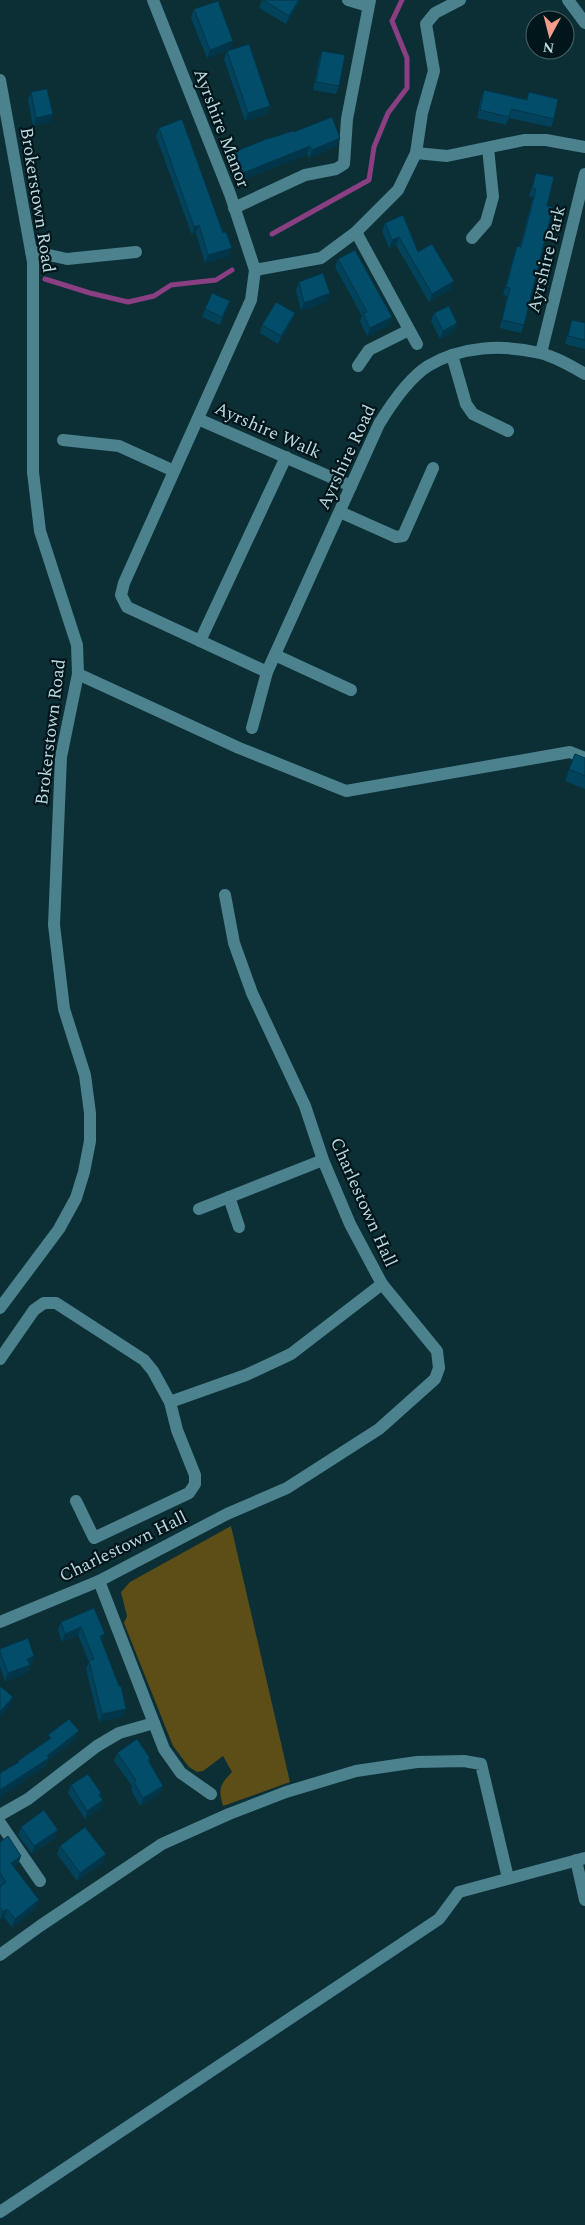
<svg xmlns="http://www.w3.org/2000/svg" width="585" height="2225" viewBox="0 0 585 2225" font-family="Spectral,serif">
<rect width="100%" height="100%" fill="#0c2f36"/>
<path fill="#5d4d16" d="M231 1526 290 1782 223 1806C218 1789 220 1784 232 1772L223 1756 203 1771 197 1772 189 1767 173 1746 124 1623 127 1616 121 1592 130 1582Z"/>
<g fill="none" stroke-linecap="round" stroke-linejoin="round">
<g stroke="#893f81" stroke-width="5">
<path d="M272 234 369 180 374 147 388 113 407 88V58L392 21 402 0"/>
<path d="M45 279 90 293 128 302 154 296 171 285 216 280 232 270"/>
</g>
<g stroke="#4c828d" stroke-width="12">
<path d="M153 0 230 194 255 270 251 300 124 583 121 595 127 607 267 672"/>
<path d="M348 0 368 6"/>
<path d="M568 0 585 23"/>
<path d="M0 80 33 262V472L40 531 77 645 78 674 61 757 54 925 64 1009 85 1075 90 1113V1141L84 1172 76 1198 59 1229 0 1308"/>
<path d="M416 153 447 156 524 140H546L585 147"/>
<path d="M234 208 305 175 336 169 344 164 347 119 370 0"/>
<path d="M356 232 417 344"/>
<path d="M472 238 486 222 493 197 488 148"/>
<path d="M31 251 67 259 136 252"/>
<path d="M255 270 321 258 356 232 398 190 416 153 422 113 434 71 426 24 435 13 460 0"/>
<path d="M541 353 585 174"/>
<path d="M452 355 466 404 473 414 508 431"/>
<path d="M358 366 369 350 409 330"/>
<path d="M198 419 351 486"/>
<path d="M63 440 119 446 174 471"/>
<path d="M340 512 396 537 403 536 433 468"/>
<path d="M200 641 286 457"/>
<path d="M275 655 351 690"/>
<path d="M78 674 239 748 346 791 570 752 585 758"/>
<path d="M252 728 267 672 379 424C390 406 409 378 428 366 461 346 503 344 540 353 556 357 571 366 585 374"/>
<path d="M229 1197 239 1227"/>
<path d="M199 1209 323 1160"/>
<path d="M0 1359 34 1310 44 1303H56L144 1360 153 1371 170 1402 177 1430 195 1475V1484L189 1493 94 1538 76 1501"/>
<path d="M170 1402 246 1375 291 1354 382 1284"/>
<path d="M99 1581 164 1749 181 1773 211 1794"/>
<path d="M0 1622 99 1581 227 1514 287 1488 379 1429 435 1379 439 1368 437 1351 382 1284 350 1224 323 1160 305 1106 252 993 234 943 225 895"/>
<path d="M0 1815 28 1799 97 1746 119 1733 154 1723"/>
<path d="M0 1823 40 1881"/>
<path d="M576 1860 585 1900"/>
<path d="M0 1955 40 1926 162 1844 229 1814 286 1792 356 1771 417 1762 464 1761 481 1764 508 1878"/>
<path d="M0 2212 439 1919 459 1892 585 1858"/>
</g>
</g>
<g fill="#02425a">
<path d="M262 0H300L298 5 286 24 259 8Z"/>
<path d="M194 9 230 49 207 58 191 18Z"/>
<path d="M227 51 270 106 267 114 245 121 224 59Z"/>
<path d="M322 51 339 86 336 94 313 90 319 59Z"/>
<path d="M484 90 526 99 529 92 554 119 551 127 509 118 506 125 477 118 481 98Z"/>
<path d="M31 92 50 122 33 126 28 100Z"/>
<path d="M159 128 223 233 229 256 205 263 196 233 192 235 156 136Z"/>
<path d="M294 132 340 138 337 146 309 158 307 154 240 181 232 160 234 152Z"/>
<path d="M536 173 547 206 524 325 521 333 500 328 507 296 503 295 514 254 517 246H520L533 197 529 196Z"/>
<path d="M385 223 418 252 454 281 451 289 429 302 396 245 389 248 382 231Z"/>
<path d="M338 259 392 317 389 325 367 336 360 321 362 316 335 267Z"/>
<path d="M299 282 330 293 327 301 301 311 296 290Z"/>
<path d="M230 301 220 325 202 317 205 309Z"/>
<path d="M434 313 457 323 454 331 440 339 431 321Z"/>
<path d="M572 320 585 323V349L565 344Z"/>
<path d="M292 321 278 344 260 333 262 325Z"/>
<path d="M575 754 585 758V789L565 781Z"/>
<path d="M94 1608 102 1642 123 1717 99 1722 86 1669 89 1662 78 1635 62 1642 58 1630 61 1622Z"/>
<path d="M0 1649 34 1656 32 1664 30 1665 27 1673 5 1681 0 1667Z"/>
<path d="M117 1753 150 1758 149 1763 163 1786 160 1794 140 1806 131 1790 132 1786 114 1761Z"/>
<path d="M71 1785 101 1793 100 1796 103 1800 100 1808 85 1819 68 1793Z"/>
<path d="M21 1827 58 1830 55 1838 32 1854 18 1835Z"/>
<path d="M0 1842 21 1856 18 1864 14 1867 39 1900 36 1908 12 1927 4 1917 0 1920V1887L1 1886 0 1885Z"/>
<path d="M60 1846 106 1854 103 1862 77 1881 57 1854Z"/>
</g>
<g fill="#01364a">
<path d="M299 0H300L298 5 286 24 289 16Z"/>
<path d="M233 41 230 49 207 58 210 50Z"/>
<path d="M270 106 267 114 245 121 248 113Z"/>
<path d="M53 114 50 122 33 126 36 118Z"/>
<path d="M340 138 337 146 309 158 312 150Z"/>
<path d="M310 146 307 154 240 181 243 173Z"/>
<path d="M199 225 196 233 192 235 194 227Z"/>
<path d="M399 237 396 245 389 248 392 240Z"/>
<path d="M232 248 229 256 205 263 208 255Z"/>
<path d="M454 281 451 289 429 302 432 294Z"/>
<path d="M330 293 327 301 301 311 304 303Z"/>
<path d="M230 301 227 309 220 325 222 317Z"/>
<path d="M295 313 292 321 278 344 281 336Z"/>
<path d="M392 317 389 325 367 336 370 328Z"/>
<path d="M457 323 454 331 440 339 443 331Z"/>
<path d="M81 1627 78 1635 62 1642 65 1634Z"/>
<path d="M105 1634 102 1642 100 1636Z"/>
<path d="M34 1656 32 1664 25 1667 27 1659Z"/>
<path d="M30 1665 27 1673 5 1681 8 1673Z"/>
<path d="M13 1697 10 1705 0 1717V1712Z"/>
<path d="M126 1709 123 1717 99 1722 102 1714Z"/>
<path d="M79 1731 76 1739 47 1762 46 1766 0 1797V1790L47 1756Z"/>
<path d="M163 1786 160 1794 140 1806 143 1798Z"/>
<path d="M103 1800 100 1808 85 1819 87 1811Z"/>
<path d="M58 1830 55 1838 32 1854 34 1846Z"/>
<path d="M106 1854 103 1862 77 1881 80 1873Z"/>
<path d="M21 1856 18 1864 8 1871 11 1863Z"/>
<path d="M39 1900 36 1908 12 1927 15 1919Z"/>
<path d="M7 1909 4 1917 0 1920 3 1912Z"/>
</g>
<g fill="#024d69" stroke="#01364a">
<path d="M263 0H299L289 16Z"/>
<path d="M218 1 233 41 210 50 194 9Z"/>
<path d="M249 44 270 106 248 113 227 51Z"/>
<path d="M322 51 345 55 339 86 316 82Z"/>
<path d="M47 89 53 114 36 118 31 92Z"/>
<path d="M484 90 527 100 529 92 558 99 554 119 511 109 509 117 480 110Z"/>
<path d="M332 117 340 138 312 150 310 146 243 173 234 152 264 140 293 131 294 132Z"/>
<path d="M182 119 223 233 226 232 232 248 208 255 199 225 194 227 159 128Z"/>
<path d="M536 173 554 177 547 206 553 207 524 325 502 320 510 288 506 287 517 246 521 247 536 189 532 188Z"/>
<path d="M403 215 418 252 432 244 454 281 432 294 399 237 392 240 385 223Z"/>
<path d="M355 250 392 317 370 328 363 313 367 312 338 259Z"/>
<path d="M323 273 330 293 304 303 299 282Z"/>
<path d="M212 293 230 301 222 317 205 309Z"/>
<path d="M276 302 295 313 281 336 262 325Z"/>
<path d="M449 306 457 323 443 331 434 313Z"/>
<path d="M572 320 585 323V340L568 336Z"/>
<path d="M575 754 585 758V776L569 769Z"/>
<path d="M94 1608 105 1634 100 1636 119 1686H121L126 1709 102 1714 89 1661 94 1659 81 1627 65 1634 61 1622Z"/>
<path d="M28 1638 34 1656 27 1659 30 1665 8 1673 0 1652V1649Z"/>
<path d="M0 1686 13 1697 0 1712Z"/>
<path d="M69 1719 79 1731 47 1756 49 1758 0 1790V1773L19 1762 18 1761 51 1738 48 1735Z"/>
<path d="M137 1739 150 1758 148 1760 163 1786 143 1798 134 1782 136 1780 117 1753Z"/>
<path d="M88 1774 101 1793 99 1795 103 1800 87 1811 71 1785Z"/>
<path d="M44 1810 58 1830 34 1846 21 1827Z"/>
<path d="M85 1827 106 1854 80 1873 60 1846Z"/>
<path d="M8 1836 21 1856 11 1863 39 1900 15 1919 7 1909 3 1912 0 1908V1887L6 1882 0 1873V1842Z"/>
</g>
<g text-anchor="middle" stroke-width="4.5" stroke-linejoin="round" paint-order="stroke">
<g font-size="18" fill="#bbdae0" stroke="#00161b">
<text transform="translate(222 128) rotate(69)" y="6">Ayrshire Manor</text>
<text transform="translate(38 200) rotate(81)" y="6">Brokerstown Road</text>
<text transform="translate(546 259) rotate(-76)" y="6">Ayrshire Park</text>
<text transform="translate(268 430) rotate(24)" y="6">Ayrshire Walk</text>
<text transform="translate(346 457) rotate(-65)" y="6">Ayrshire Road</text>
<text transform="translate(50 732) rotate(-83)" y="6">Brokerstown Road</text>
<text transform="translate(364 1202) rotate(66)" y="6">Charlestown Hall</text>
<text transform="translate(123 1546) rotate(-26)" y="6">Charlestown Hall</text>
</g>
</g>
<g transform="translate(550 35) rotate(187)"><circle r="24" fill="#00161b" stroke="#4b646a"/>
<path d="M0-4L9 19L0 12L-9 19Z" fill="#f49d8c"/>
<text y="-8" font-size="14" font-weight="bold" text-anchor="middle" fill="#bbdae0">N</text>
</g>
</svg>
